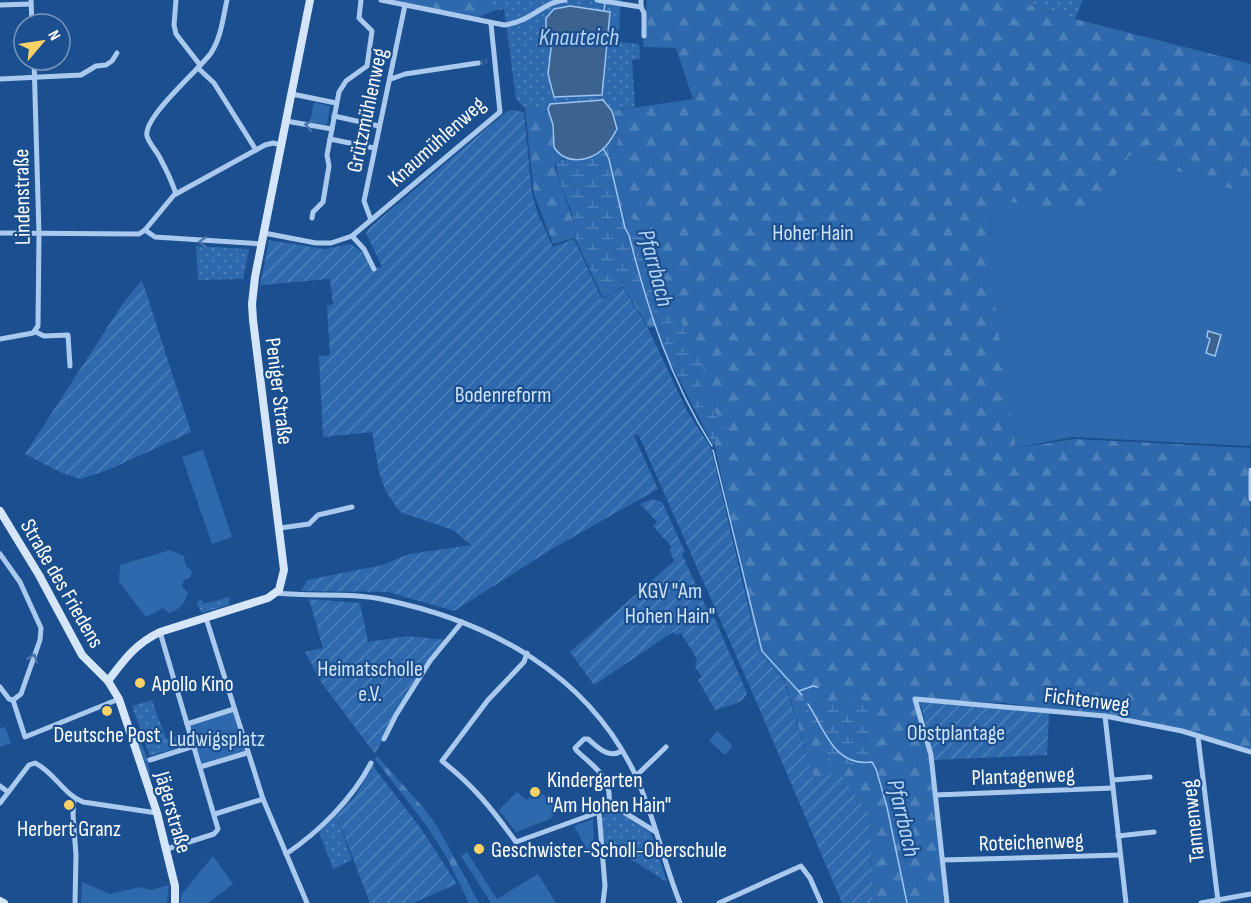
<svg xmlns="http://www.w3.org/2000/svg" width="1251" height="903" viewBox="0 0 1251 903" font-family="'Sofia Sans Condensed',sans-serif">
<defs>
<pattern id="grass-dots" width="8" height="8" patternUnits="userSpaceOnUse" patternTransform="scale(1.5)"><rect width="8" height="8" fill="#2e69ad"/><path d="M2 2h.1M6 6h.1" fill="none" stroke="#4d80b9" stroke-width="1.8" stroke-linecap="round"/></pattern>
<pattern id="forest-firs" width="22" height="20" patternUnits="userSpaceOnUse" patternTransform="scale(1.5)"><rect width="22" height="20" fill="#2e69ad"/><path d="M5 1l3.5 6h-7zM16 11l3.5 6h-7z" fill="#4d80b9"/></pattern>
<pattern id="wetland-marsh" width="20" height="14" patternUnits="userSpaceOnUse" patternTransform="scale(1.5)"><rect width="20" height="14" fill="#2e69ad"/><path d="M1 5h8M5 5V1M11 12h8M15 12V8" fill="none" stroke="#4d80b9"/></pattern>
<pattern id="garden-furrows" width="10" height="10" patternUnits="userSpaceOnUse" patternTransform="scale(1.5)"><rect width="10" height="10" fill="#2e69ad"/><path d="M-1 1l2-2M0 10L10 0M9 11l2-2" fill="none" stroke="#4d80b9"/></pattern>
</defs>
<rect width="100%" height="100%" fill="#1b4f8f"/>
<g fill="url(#grass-dots)">
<path d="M493 0H621L622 3 620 9 619 42 639 44 640 59 632 60 635 107 612 111 607 103C579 102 553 104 525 108L516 99 504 9 493 11Z"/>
<path d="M1014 0H1083L1075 19Z"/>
<path d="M196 246 249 249 243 279 198 280Z"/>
<path d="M230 597 229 605 202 613 197 604 198 601 202 600 204 604Z"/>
<path d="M152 700 166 739 184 734 187 745 150 756 132 706Z"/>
<path d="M129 716 147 757 151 781Z"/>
<path d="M610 809H614L651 833 667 882 605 843C600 831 598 816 610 809Z"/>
<path d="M336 814 352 860 333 869 319 832Z"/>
</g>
<g fill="url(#forest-firs)">
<path d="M394 0H493V11L477 18Z"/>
<path d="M647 0H1014L1075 19 1251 64V196L1130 155 1089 214 992 200 990 230 995 302 1016 448 1075 439 1250 448 1251 750 1148 723 1006 703 916 699 931 755 947 903H873L870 815 814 780 785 680 759 652 713 437 695 407 655 327 649 328 623 286 622 277 639 269 616 189 609 151 615 149 618 146 617 129 612 111 693 99 676 48 643 47Z"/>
<path d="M550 104 554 146 564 158 555 162V169L576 229 574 238 553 244 534 194 525 108Z"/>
<path d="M377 756 423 807 437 826 479 903H469L447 858 429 829 375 759Z"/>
</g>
<g fill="url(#wetland-marsh)">
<path d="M617 129 618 146 609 152 616 189 639 269 622 277 623 286 603 298 575 238C578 213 557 188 556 162 565 158 565 160 574 159 595 158 607 146 617 129Z"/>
<path d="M628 216 638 222 645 232 655 266 660 272 673 305 704 369 700 382 724 428 713 445 667 356 628 226Z"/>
<path d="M637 272 640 284 626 288 624 278Z"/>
<path d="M865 700 876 769 831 761 802 704Z"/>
</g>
<g fill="#2e69ad">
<path d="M314 102 330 106 327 125 310 122Z"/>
<path d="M1130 155 1251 196V441L1249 446 1072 437 1016 448C1004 367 987 283 991 200L1089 213Z"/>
<path d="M203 450 232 537 212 544 182 457Z"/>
<path d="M170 550 184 556 186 566 192 571 190 578 184 580 182 587 188 593C185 604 180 609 169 613L163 608 146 617 119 582 120 565Z"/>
<path d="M234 709 247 753 200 767 187 724Z"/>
<path d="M5 727 11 743 0 747V728Z"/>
<path d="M717 731 733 746 725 755 709 741Z"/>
<path d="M536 789 559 808 550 819 516 832 499 810 517 792 527 800Z"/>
<path d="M593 819 594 853 590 855 574 826Z"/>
<path d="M467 852 497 899 538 874 556 903H491L461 856Z"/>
<path d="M213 856 233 884 208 903H181V895Z"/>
<path d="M82 882 110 894 140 887 150 890 169 885 167 903H81Z"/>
</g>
<g fill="url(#garden-furrows)">
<path d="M511 110 524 112 532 194 538 214 553 247 574 239 602 299 623 287 648 328 687 411 711 448 759 652 784 680 814 779 839 772 870 815 873 903H842L753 694 638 434 634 436 658 489 552 549 454 611 388 592 301 591 307 580 383 565 409 554 471 545 453 530 400 512 386 492 379 472 372 432 323 437 319 356 330 355 327 306 333 304 330 279 260 285 269 240 324 249 351 244 362 252 371 269 382 267 366 233 368 229 506 112Z"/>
<path d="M142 280 191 432 108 470 80 479 62 473 25 454 124 302Z"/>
<path d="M652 499 662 502 685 552 682 554 711 618 714 617 747 693C742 705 726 706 715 710L698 680 702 677 695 667 697 659 681 633 676 635 673 632 594 685 570 652 674 561 670 551 671 546 653 526 657 522 640 504Z"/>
<path d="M309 599 360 603 368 642 408 636 447 640 396 715 375 754 321 682 305 652 323 648Z"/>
<path d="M918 701 1049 712 1047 755 934 760 922 709Z"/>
<path d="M373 766 422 830 457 884 413 903H370L336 814 354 798Z"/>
</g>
<g fill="#3c6290" stroke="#9cc4f0" stroke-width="1.5">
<path d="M570 6 610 12 602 95 554 97 548 74 551 48 546 35V18L554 9Z"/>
<path d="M603 100 612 111 617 129C613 136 609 144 603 149 589 162 565 165 554 147L553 125 548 109 550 104Z"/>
<path d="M1208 331 1221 335 1215 356 1206 353 1210 339 1207 337Z"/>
</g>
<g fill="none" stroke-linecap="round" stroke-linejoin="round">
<g stroke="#9cc4f0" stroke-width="1.5">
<path d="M604 11 605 3"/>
<path d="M603 148 609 159 625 228 629 235C648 311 670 379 712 446"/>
<path d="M713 450 762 651 802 695"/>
<path d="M799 691 813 686 818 687"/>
<path d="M808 704C825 730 834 767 872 762L876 769 887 807 907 903"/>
</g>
<path stroke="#3d69a0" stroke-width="5" stroke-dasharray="5 2.5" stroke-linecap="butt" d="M478 63 487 61"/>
<g stroke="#a9c9ee" stroke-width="5">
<path d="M31 0 32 24"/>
<path d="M176 0 174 25 176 34 200 65"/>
<path d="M381 0 504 25C531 22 543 2 565 0"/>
<path d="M597 0 641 7"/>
<path d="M641 0V7L644 13V36"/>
<path d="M0 5 31 4"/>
<path d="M198 68 214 83 256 150"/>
<path d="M0 79 81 75 96 66 106 65 112 61 117 53"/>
<path d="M391 79 405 74 478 63"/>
<path d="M292 94 336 103"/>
<path d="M334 116 379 126"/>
<path d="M286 121 332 129"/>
<path d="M330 139 374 148"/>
<path d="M176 194C172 182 167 171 161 160 158 152 149 144 147 136 143 117 199 70 211 53 221 38 223 18 227 0"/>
<path d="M312 218 313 212 323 202 329 166 327 155 339 92 346 81 367 66 372 31 359 18 361 0"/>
<path d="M371 220 364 201 405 5"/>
<path d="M145 230 155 237 262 244"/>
<path d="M0 233 139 234 145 230 174 195 265 145 273 143 282 145"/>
<path d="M264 233 316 243H331L352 236 500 112 491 24"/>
<path d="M352 236 364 249 374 269"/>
<path d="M36 332 44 336 68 335 70 366"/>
<path d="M0 339 33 333 38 326 39 234 34 60"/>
<path d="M1251 470V499"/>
<path d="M280 528 309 524 318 515 352 507"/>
<path d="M0 554 20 582 41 628 40 640 21 694 13 700"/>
<path d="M277 593C313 597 351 592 386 600 491 622 587 674 635 774 654 815 663 861 680 903"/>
<path d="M206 618 263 799 307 903"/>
<path d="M160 632 218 829 214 834 167 849"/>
<path d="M527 653 524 662 488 700 442 761C474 786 492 809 516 842L599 812 609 803C612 777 594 767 577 751L575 748 584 739H588C599 748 608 759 622 751"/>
<path d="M0 687 9 699 13 700"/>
<path d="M13 700 25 737 119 699"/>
<path d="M1105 716 1126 903"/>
<path d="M187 724 234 709"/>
<path d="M1198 737 1218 901"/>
<path d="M384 739 396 715 430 661 462 622"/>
<path d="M150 760 194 746"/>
<path d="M200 767 247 753"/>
<path d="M636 776 666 747"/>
<path d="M1113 780 1150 777"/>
<path d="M0 786 8 792"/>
<path d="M935 795 1113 788"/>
<path d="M74 798 73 815 76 855 75 903"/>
<path d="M0 803 29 765 35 763C54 772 63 794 83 802L157 813"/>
<path d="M609 803 656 832"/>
<path d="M599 812 605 886 603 903"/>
<path d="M215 814 263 799"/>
<path d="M1118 836 1154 832"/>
<path d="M286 854C319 832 353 798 371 763"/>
<path d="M943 860 1120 855"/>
<path d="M719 903 801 866 810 878 821 903"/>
<path d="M947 903 931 755 915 699 1105 716 1182 731 1251 752"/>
<path d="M1201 903 1251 894"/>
</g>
<g stroke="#d6e6fa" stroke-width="8">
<path d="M0 511 39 575 82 655 108 681 119 699 157 813 175 886V903"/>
<path d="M108 681C124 660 135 644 160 632L268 598 279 590 284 570 253 320 252 304 255 277 310 0"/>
<path d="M0 901 4 903"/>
</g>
</g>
<defs><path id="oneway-chevron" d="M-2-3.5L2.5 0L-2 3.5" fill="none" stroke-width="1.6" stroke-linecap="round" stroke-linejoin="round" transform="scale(1.5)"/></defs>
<g stroke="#4674ac">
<use href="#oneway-chevron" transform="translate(309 125) rotate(-169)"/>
<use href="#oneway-chevron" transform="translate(203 242) rotate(-178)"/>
<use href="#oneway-chevron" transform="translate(33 658) rotate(-70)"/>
</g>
<g fill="#ffd166" stroke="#1b4f8f" stroke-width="2">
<circle cx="140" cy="683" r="6"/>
<circle cx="107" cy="711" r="6"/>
<circle cx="535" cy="792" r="6"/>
<circle cx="69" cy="805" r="6"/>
<circle cx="479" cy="849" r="6"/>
</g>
<g text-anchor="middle" stroke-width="4.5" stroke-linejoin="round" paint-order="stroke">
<g font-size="22" fill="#fff" stroke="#1b4f8f">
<text transform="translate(366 110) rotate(-78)" y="8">Grützmühlenweg</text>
<text transform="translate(436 141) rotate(-42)" y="8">Knaumühlenweg</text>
<text transform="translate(21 197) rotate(-91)" y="8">Lindenstraße</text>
<text transform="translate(280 391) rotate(83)" y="8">Peniger Straße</text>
<text transform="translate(63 583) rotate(60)" y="8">Straße des Friedens</text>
<text transform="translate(1087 699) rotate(7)" y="8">Fichtenweg</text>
<text transform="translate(1023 775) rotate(-2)" y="8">Plantagenweg</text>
<text transform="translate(174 812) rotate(74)" y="8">Jägerstraße</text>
<text transform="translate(1192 821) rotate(-96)" y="8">Tannenweg</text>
<text transform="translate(1031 841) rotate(-2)" y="8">Roteichenweg</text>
</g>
<g font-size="22" fill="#cfe3fa" stroke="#1b4f8f">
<text x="813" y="240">Hoher Hain</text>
<text x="503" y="402">Bodenreform</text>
<text x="670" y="598">KGV "Am<tspan x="670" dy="25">Hohen Hain"</tspan></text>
<text x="370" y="676">Heimatscholle<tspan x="370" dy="25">e.V.</tspan></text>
<text x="956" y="740">Obstplantage</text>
<text x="217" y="746">Ludwigsplatz</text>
</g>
<g font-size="22" fill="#fff" stroke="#1b4f8f" text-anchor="start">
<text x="152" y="691">Apollo Kino</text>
<text x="107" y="742" text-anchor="middle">Deutsche Post</text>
<text x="547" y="787">Kindergarten<tspan x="547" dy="25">"Am Hohen Hain"</tspan></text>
<text x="69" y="836" text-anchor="middle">Herbert Granz</text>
<text x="491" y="857">Geschwister-Scholl-Oberschule</text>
</g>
<g font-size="24" font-style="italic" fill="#b5d3f5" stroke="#1b4f8f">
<text x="579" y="45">Knauteich</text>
<text transform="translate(656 268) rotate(75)" y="8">Pfarrbach</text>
<text transform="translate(904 818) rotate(77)" y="8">Pfarrbach</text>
</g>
</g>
<g transform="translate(42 42) rotate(61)"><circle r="28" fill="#1b4f8f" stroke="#7695bc" stroke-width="1.5"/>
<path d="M0-4.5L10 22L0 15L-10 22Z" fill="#ffd166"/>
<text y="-9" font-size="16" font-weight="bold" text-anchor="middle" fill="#ffffff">N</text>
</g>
</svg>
